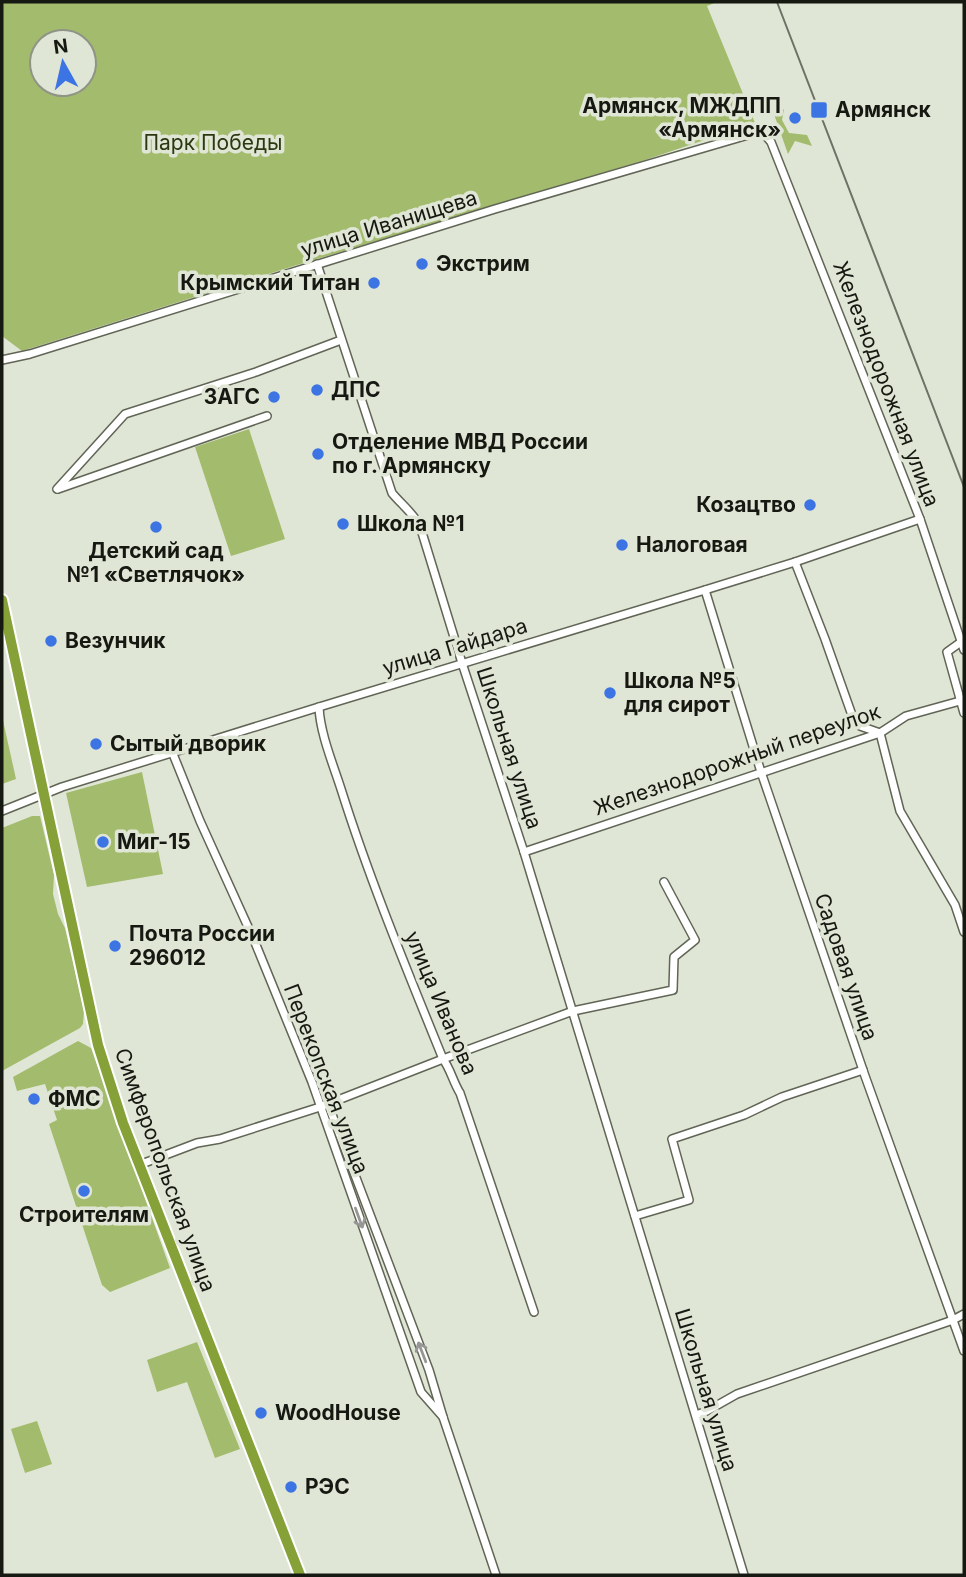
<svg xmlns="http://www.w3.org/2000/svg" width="966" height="1577" viewBox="0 0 966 1577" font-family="Inter,sans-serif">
<rect width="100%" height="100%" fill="#e0e6d5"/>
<g fill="#a3bb6d" fill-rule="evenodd">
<path d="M2 2H717L707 6 755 123 645 160 297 265 22 351 2 336ZM84 42V84H42V42Z"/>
<path d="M769 100 777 115 784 109 782 120 789 133 807 135 812 146 795 141 788 154Z"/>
<path d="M249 429 285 539 231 556 195 447Z"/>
<path d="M2 716 16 779 2 784Z"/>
<path d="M142 772 163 874 87 887 66 793Z"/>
<path d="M32 816H40L54 875 53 894 58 914 65 928 84 1011 83 1024 80 1028 2 1071V828Z"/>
<path d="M78 1041 91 1048 170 1268 110 1292 102 1285 49 1124 57 1120 45 1084 17 1091 13 1077Z"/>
<path d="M197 1342 240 1449 215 1458 187 1382 157 1392 147 1360Z"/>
<path d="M37 1421 52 1464 25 1473 11 1429Z"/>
</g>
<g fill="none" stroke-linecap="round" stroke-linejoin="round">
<defs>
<g id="minor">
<path d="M317 264 392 493C401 504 413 513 420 526L462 663 524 852 744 1575"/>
<path d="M2 360 30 354 495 209 755 133 765 135 771 142 920 519 964 650"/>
<path d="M57 489 125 414 256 372 341 340"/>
<path d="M58 489 267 416"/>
<path d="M795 562 825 639 853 718 860 726 880 733 900 811 955 905 964 932"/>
<path d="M705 590 761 772 865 1076 964 1351"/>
<path d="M961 642 947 652 964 713"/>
<path d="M319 707C320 733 333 764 341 789 370 881 407 970 443 1059 451 1070 453 1082 460 1093L534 1312"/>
<path d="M173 754 200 821 254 940 312 1082 421 1392 443 1417"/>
<path d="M2 811 62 787 319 707 705 590 795 562 920 519"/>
<path d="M524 852 880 733 906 716 960 701"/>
<path d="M328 1104 429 1370 443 1417 496 1575"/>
<path d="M139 1165 197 1143 220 1139 320 1107 443 1059 573 1011 673 990 674 957 695 940 664 882"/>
<path d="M635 1216 689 1200 672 1139 744 1115 782 1097 863 1070"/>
<path d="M696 1415 707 1411 737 1394 953 1320 964 1314"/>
</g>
<path id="highway" d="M2 600 98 1045 123 1123 300 1575"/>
</defs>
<use href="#minor" stroke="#606556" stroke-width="10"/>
<use href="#highway" stroke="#fff" stroke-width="14"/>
<use href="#minor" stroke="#fff" stroke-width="7"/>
<use href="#highway" stroke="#85a138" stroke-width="10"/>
<path stroke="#6d7166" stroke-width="2" d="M777 2 964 487"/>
</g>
<defs><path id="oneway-shaft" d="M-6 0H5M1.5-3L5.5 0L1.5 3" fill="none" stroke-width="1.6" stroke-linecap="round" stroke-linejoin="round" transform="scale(1.75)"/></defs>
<g stroke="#969794">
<use href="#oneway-shaft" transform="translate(359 1218) rotate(70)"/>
<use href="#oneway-shaft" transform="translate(422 1352) rotate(-111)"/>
</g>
<g fill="#3d74e4" stroke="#e0e6d5" stroke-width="2.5">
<rect x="810" y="101" width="18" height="18" rx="3.5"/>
<circle cx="795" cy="118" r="7"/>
<circle cx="422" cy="264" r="7"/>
<circle cx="374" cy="283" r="7"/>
<circle cx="317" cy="390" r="7"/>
<circle cx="274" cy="397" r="7"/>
<circle cx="318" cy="454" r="7"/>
<circle cx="810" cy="505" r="7"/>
<circle cx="343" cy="524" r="7"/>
<circle cx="156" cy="527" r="7"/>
<circle cx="622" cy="545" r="7"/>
<circle cx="51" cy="641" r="7"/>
<circle cx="610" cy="693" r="7"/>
<circle cx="96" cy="744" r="7"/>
<circle cx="103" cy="842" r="7"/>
<circle cx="115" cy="946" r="7"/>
<circle cx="34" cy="1099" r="7"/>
<circle cx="84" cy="1191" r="7"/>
<circle cx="261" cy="1413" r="7"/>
<circle cx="291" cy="1487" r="7"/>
</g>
<g text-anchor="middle" stroke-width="7" stroke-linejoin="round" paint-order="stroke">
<g font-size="21" font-weight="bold" fill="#161812" stroke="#e0e6d5" text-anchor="start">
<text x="781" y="113" text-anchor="end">Армянск, МЖДПП<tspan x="781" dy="24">«Армянск»</tspan></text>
<text x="835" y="117">Армянск</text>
<text x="436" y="271">Экстрим</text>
<text x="360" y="290" text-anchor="end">Крымский Титан</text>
<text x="331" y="397">ДПС</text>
<text x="260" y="404" text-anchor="end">ЗАГС</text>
<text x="332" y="449">Отделение МВД России<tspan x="332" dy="24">по г. Армянску</tspan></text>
<text x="796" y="512" text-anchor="end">Козацтво</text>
<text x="357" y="531">Школа №1</text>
<text x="636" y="552">Налоговая</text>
<text x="156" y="558" text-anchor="middle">Детский сад<tspan x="156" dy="24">№1 «Светлячок»</tspan></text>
<text x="65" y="648">Везунчик</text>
<text x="624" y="688">Школа №5<tspan x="624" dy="24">для сирот</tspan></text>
<text x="110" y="751">Сытый дворик</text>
<text x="117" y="849">Миг-15</text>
<text x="129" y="941">Почта России<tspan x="129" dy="24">296012</tspan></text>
<text x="48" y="1106">ФМС</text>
<text x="84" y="1222" text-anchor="middle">Строителям</text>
<text x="275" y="1420">WoodHouse</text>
<text x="305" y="1494">РЭС</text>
</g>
<g font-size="21" fill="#2d3810" stroke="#e0e6d5">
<text x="213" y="150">Парк Победы</text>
</g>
<g font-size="21" fill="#161812" stroke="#e0e6d5">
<text transform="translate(389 224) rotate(-17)" y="7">улица Иванищева</text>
<text transform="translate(886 384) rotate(69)" y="7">Железнодорожная улица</text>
<text transform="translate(455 647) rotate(-17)" y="7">улица Гайдара</text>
<text transform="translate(509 748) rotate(72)" y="7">Школьная улица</text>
<text transform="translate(737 760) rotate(-19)" y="7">Железнодорожный переулок</text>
<text transform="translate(846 967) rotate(71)" y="7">Садовая улица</text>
<text transform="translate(441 1003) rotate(67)" y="7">улица Иванова</text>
<text transform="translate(326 1079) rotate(69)" y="7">Перекопская улица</text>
<text transform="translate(165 1170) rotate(70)" y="7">Симферопольская улица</text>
<text transform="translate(706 1390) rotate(73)" y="7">Школьная улица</text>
</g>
</g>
<rect width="966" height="1577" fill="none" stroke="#161812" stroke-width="7"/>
<g transform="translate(63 63) rotate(352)"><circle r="33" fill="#e0e6d5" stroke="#8f9487" stroke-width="2"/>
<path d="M0-5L12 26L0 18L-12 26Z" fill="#3d74e4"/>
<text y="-10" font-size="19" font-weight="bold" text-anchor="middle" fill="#161812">N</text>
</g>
</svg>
